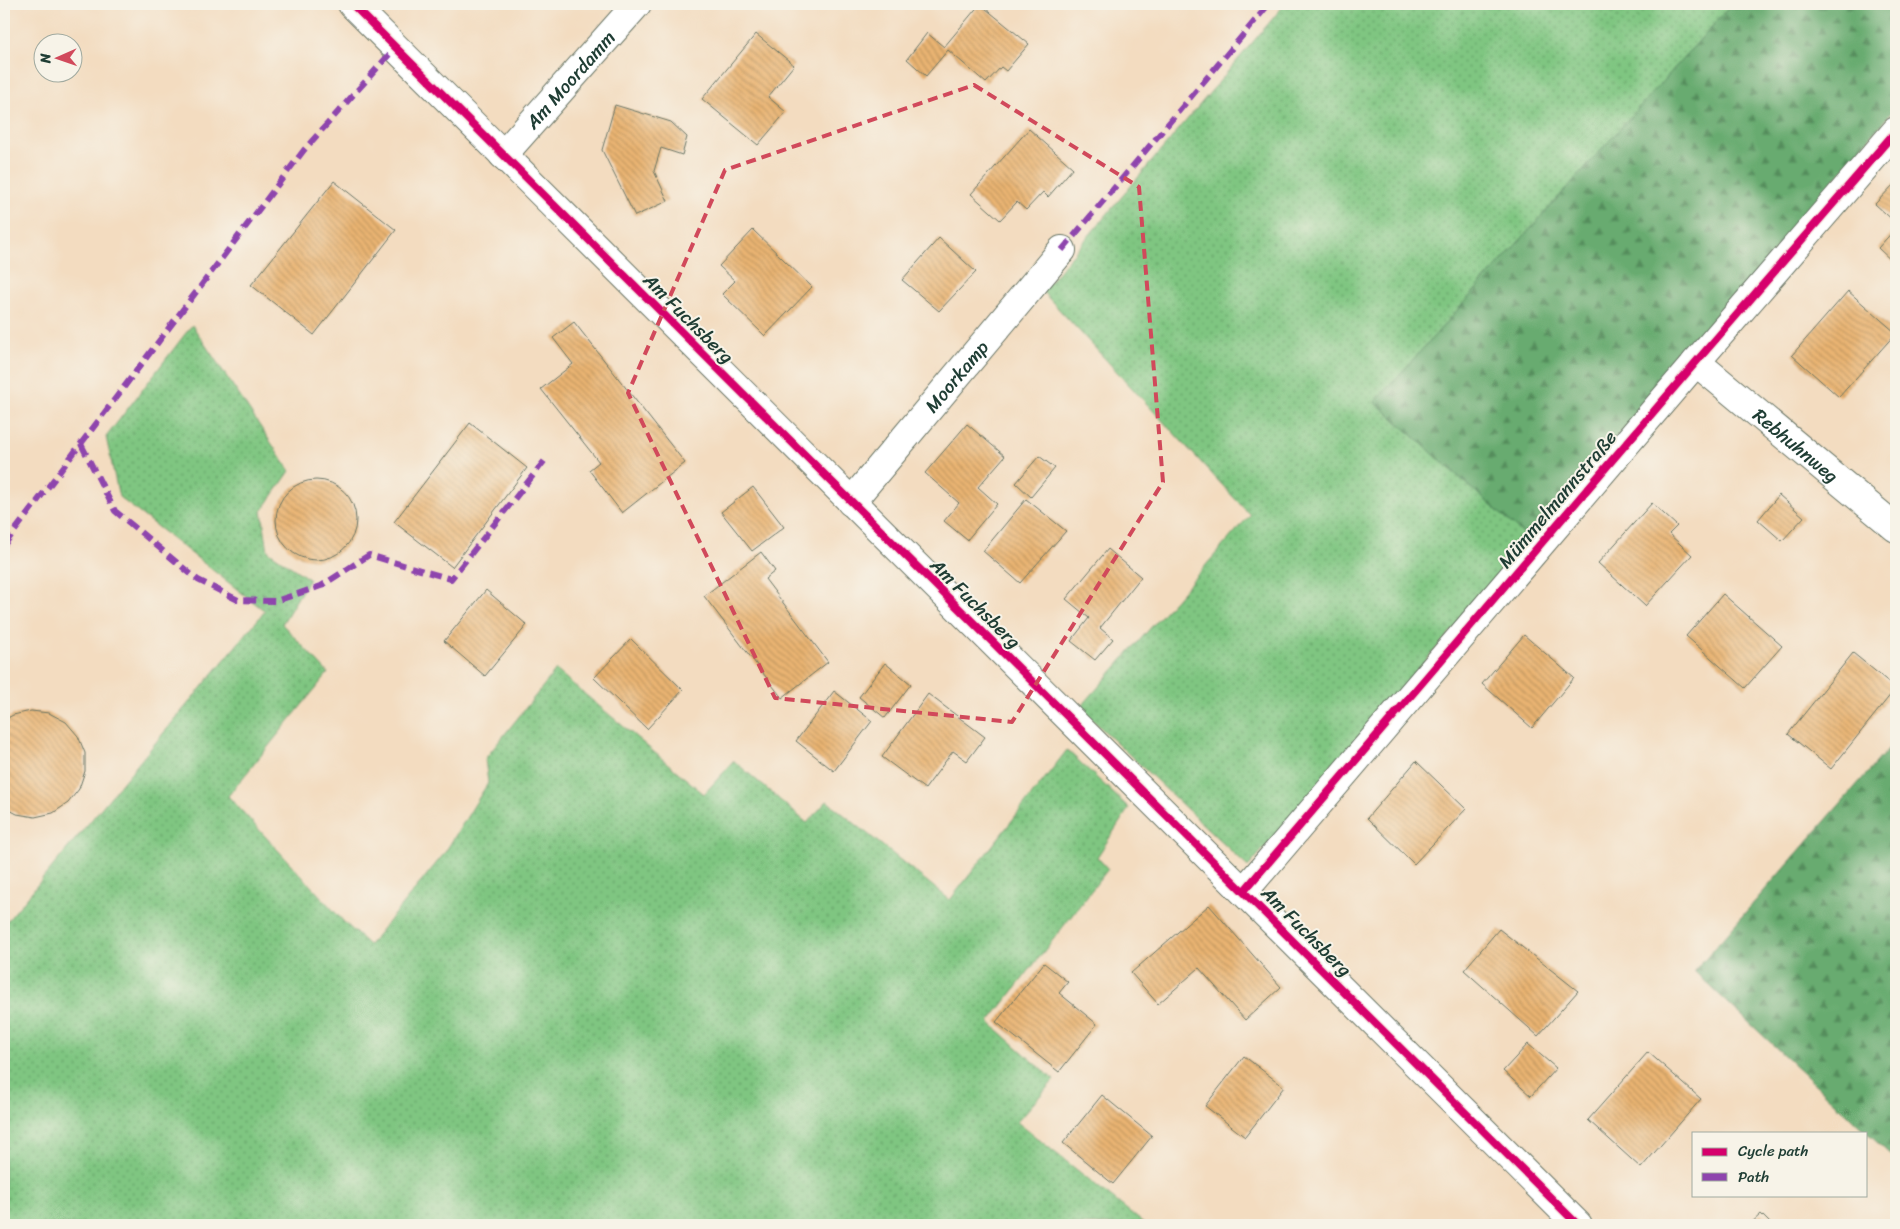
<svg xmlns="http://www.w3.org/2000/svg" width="1900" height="1229" viewBox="0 0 1900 1229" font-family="Sriracha,sans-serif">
<defs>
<pattern id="grass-dots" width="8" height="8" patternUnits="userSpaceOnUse" patternTransform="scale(1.25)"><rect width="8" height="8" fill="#7fc681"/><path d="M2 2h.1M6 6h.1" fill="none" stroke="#67a26a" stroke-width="1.8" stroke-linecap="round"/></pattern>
<pattern id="forest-firs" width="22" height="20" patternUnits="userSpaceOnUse" patternTransform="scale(1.25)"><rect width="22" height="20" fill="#67ab6f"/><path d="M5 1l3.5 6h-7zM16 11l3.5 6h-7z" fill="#548c5c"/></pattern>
<pattern id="building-back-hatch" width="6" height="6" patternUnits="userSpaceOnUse" patternTransform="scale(1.25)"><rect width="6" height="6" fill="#eab472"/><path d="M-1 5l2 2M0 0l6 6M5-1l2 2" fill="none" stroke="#bd945e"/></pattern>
</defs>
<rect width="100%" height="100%" fill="#f7f3e8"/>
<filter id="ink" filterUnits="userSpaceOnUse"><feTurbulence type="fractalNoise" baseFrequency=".02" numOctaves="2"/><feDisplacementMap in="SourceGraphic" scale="10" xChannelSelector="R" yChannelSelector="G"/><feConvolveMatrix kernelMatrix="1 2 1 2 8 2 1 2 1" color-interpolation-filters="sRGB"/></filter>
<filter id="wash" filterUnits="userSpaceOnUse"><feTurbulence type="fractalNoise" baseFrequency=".0096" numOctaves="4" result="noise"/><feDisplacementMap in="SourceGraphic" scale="20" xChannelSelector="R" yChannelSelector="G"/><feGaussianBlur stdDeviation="1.12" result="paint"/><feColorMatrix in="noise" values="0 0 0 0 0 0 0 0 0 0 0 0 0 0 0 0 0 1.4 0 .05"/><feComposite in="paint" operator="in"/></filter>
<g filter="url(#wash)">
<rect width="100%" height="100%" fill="#f3dcc0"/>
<g fill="url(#grass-dots)" stroke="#4f825a">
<path d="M1285 4H1732L1375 402 1530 540 1248 867 1080 708 1250 515 1042 291Z"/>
<path d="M192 325 290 471 262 511 268 551 309 579 282 624 328 673 228 796 345 923 369 945 444 854 488 783 485 759 556 670 704 794 734 761 807 823 827 801 950 900 1067 750 1129 808 1097 857 1108 869 989 1022 1054 1080 1017 1122 1146 1225H4V925L265 611 119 497 106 437Z"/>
</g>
<g fill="url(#forest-firs)" stroke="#437452">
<path d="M1732 4H1896V107L1530 540 1375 402Z"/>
<path d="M1896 740V1160L1694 971Z"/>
</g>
<g id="blocks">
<g fill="url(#building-back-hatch)">
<path d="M980 4 1029 44 1006 71 1001 67 986 83 948 50 926 76 907 59 927 33 944 47Z"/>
<path d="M756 34 794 65 768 97 786 112 758 145 702 99Z"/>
<path d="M615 105 671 122 687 137 682 155 661 148 654 171 668 201 635 216 602 150Z"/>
<path d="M1029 129 1073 168 1048 197 1043 192 1026 210 1017 202 1000 220 971 194Z"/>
<path d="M334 181 396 230 314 335 251 285Z"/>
<path d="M1896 182V223L1875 204Z"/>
<path d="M1896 228V265L1878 248Z"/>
<path d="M753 230 812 287 765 336 722 294 735 281 719 266Z"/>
<path d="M939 238 976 272 939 311 902 280Z"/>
<path d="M1848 291 1896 333 1839 397 1792 355Z"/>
<path d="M574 322 685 463 622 513 589 470 599 462 541 389 573 364 553 338Z"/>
<path d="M470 423 527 468 452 567 394 522Z"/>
<path d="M967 424 1005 456 978 487 997 504 967 540 944 521 959 503 925 473Z"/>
<path d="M1039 456 1055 468 1031 497 1016 483Z"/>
<circle cx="316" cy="520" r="40"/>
<path d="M753 487 784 527 752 551 721 512Z"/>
<path d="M1779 495 1804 517 1782 541 1758 520Z"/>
<path d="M1026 499 1066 531 1020 583 983 551Z"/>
<path d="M1652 503 1677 526 1669 534 1692 555 1645 606 1598 563Z"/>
<path d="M1108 549 1141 577 1100 628 1113 639 1095 660 1071 641 1089 618 1066 599Z"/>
<path d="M761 552 775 571 765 579 828 662 782 698 704 596Z"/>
<path d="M486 590 527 625 485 676 444 641Z"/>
<path d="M1723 594 1782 646 1745 688 1686 636Z"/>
<path d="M1524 635 1574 678 1532 728 1482 684Z"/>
<path d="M631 639 683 690 647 729 594 678Z"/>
<path d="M1853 653 1896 688 1831 769 1788 734Z"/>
<path d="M885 663 911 684 885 718 859 697Z"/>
<path d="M834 691 872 721 834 771 796 741Z"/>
<path d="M928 694 985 737 967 761 953 751 925 789 882 757Z"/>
<path d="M31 711 49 713 66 722 78 736 85 753V771L79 789 68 803 53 813 35 817 17 814 4 807V720L13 715Z"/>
<path d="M1416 761 1466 809 1414 864 1367 818Z"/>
<path d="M1209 905 1281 987 1245 1020 1199 968 1158 1004 1131 973Z"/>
<path d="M1499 929 1578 991 1538 1036 1464 970Z"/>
<path d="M1044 963 1068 982 1059 993 1097 1024 1059 1072 996 1022Z"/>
<path d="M1528 1044 1556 1068 1531 1096 1503 1071Z"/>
<path d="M1648 1052 1701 1099 1641 1168 1588 1120Z"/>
<path d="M1244 1056 1284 1087 1245 1137 1205 1106Z"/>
<path d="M1102 1095 1152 1136 1113 1184 1063 1143Z"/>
<path d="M1761 1214 1772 1225H1749Z"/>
</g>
</g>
</g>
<g filter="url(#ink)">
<use href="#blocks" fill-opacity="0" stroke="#697565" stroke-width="1"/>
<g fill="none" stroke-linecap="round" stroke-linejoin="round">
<defs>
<g id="minor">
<path d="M352 4 1578 1225"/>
<path id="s1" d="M503 155 637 4"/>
<path id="s2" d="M1696 362 1896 528"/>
<path id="s3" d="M851 502 1062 250"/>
<path d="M1244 891 1696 362 1896 131"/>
</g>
</defs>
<use href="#minor" stroke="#697565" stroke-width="30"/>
<use href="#minor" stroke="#fff" stroke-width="28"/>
<g stroke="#8e44ad" stroke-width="6" stroke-dasharray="12 6" stroke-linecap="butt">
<path d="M1062 250 1269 4"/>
<path d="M81 444 115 511 198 580 238 600 276 601 321 586 369 555 451 579 546 459"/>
<path d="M4 545 304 150 396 47"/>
</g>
<defs>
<g id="cycleway">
<path d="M352 4 1578 1225"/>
<path d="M1244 891 1696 362 1896 131"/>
</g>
</defs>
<use href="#cycleway" stroke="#f7f3e8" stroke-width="11"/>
<use href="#cycleway" stroke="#d6006c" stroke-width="8"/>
</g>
</g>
<path fill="none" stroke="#d1495b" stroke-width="4" stroke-dasharray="10 6" stroke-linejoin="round" d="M974 85 1139 187 1163 482 1012 722 775 698 628 393 725 170Z"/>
<g text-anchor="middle" stroke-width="4" stroke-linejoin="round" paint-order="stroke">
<g font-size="19" fill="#1f3d34" stroke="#f7f3e8">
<text dy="7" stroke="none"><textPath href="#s1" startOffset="101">Am Moordamm</textPath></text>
<text transform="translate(689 318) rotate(45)" y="7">Am Fuchsberg</text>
<text dy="7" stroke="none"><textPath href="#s3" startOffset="164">Moorkamp</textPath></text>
<text dy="7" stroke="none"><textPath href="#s2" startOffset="130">Rebhuhnweg</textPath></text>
<text transform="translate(1557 499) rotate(-50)" y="7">Mümmelmannstraße</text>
<text transform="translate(976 603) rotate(45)" y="7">Am Fuchsberg</text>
<text transform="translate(1307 931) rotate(45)" y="7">Am Fuchsberg</text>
</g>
</g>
<rect width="1900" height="1229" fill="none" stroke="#f7f3e8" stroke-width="20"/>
<rect x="1692" y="1132" width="175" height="65" fill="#f7f3e8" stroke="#a1aaa0"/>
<rect x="1702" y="1148" width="25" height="8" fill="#d6006c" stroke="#a1aaa0"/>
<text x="1738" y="1156" font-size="15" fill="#1f3d34">Cycle path</text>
<rect x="1702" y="1173" width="25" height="8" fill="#8e44ad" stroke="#a1aaa0"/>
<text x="1738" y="1182" font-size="15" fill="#1f3d34">Path</text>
<g transform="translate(58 58) rotate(268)"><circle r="24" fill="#f7f3e8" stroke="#a1aaa0"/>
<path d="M0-4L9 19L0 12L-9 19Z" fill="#d1495b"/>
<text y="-8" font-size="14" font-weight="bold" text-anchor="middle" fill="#1f3d34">N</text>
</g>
</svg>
